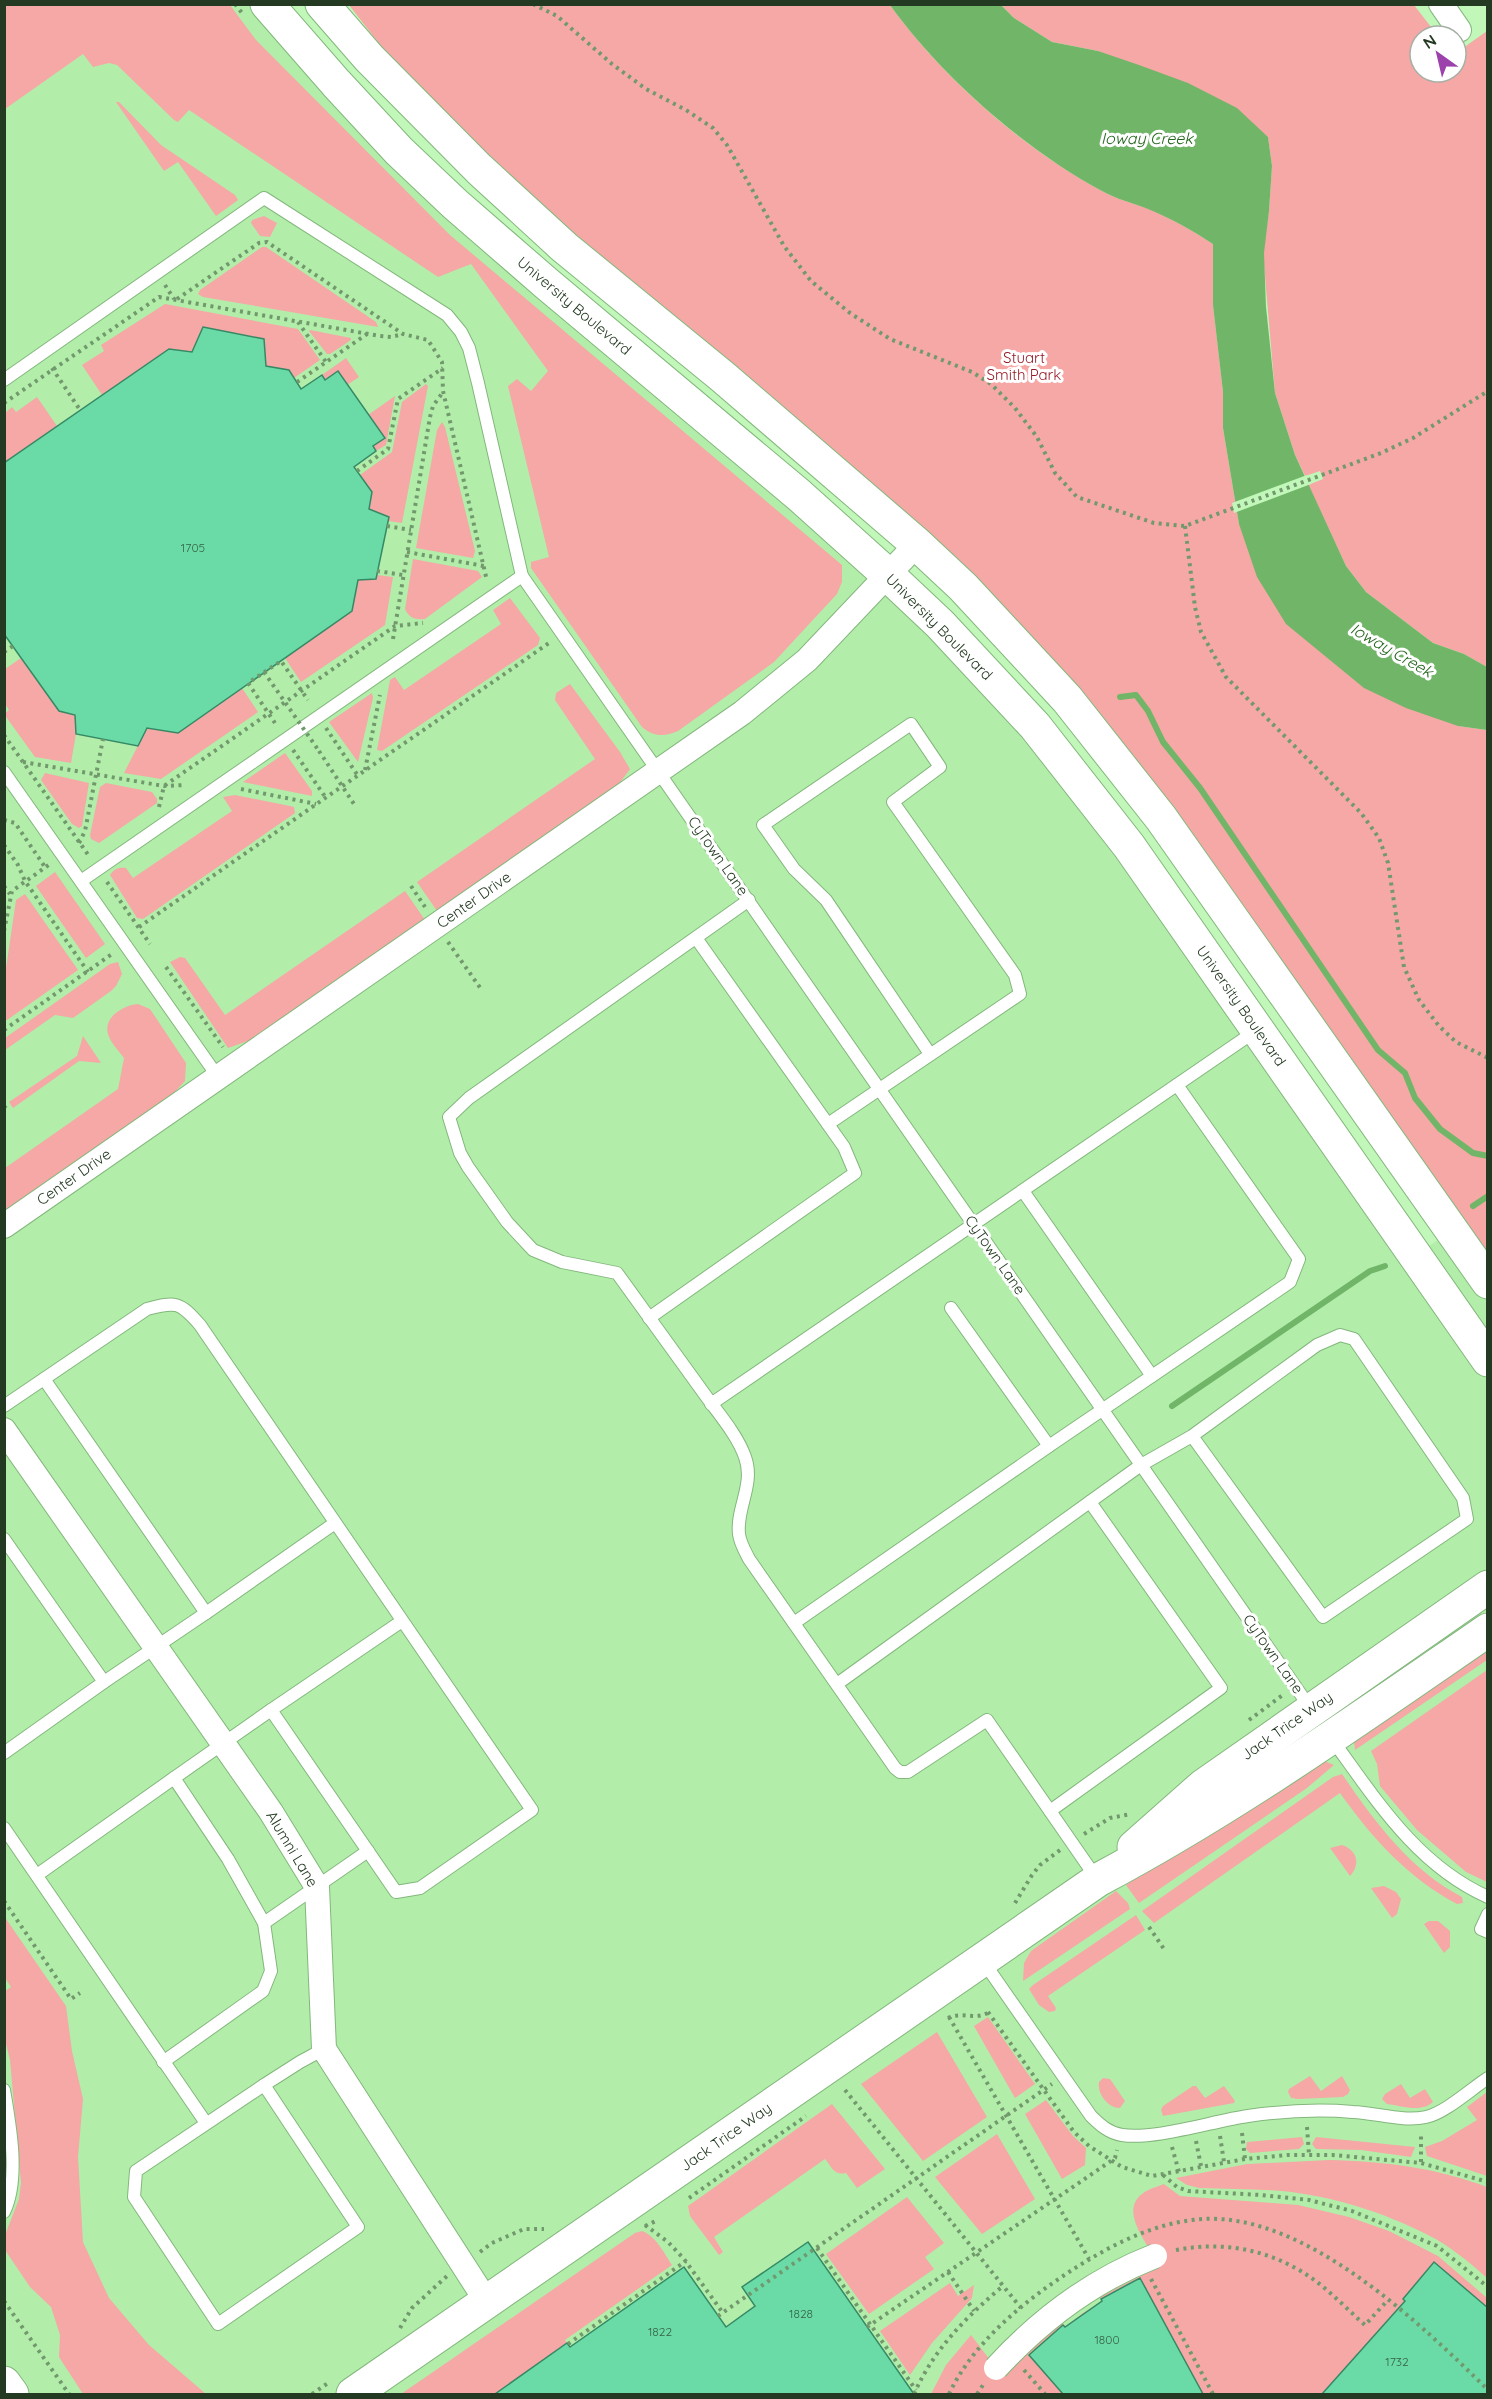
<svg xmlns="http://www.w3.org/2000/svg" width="1492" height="2399" viewBox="0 0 1492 2399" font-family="Quicksand,sans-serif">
<rect width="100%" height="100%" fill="#c1f7b9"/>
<path fill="#b2eeaa" d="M4 5H267L284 25 969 654 1415 1255 1458 1227 1487 1224V2394H12L5 2383Z"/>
<g fill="#f5a8a5">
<path d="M5 4 230 5 256 40 450 235 842 565V582L837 594 774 662 678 731C664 737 654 737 642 727L531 568V562L549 557 508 386 517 379 531 391 548 371 471 264 438 277 189 110 178 122 174 120 117 65 109 63 93 67 83 54 5 109Z"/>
<path d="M349 5H890C942 77 1023 149 1102 191 1116 199 1133 203 1149 209 1172 219 1192 230 1213 244V305L1223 392V428L1239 524 1458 726 1487 730V1267L1146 779 643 297 422 99Z"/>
<path d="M1001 5H1414L1438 36H1420V72H1456V53L1487 31V667L1464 654 1433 643 1366 592 1346 566 1308 485 1323 479 1320 471 1305 476 1295 455 1275 393 1263 253 1269 211 1272 166 1268 137 1098 51 1052 42 1014 18Z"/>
<path d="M116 102H119L161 145 235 195 238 200 216 216 178 162 164 171Z"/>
<path d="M264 216 277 223 270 237 260 236 251 223 252 220Z"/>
<path d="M262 247H266L376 322 378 327 203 297 198 294 200 290Z"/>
<path d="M165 304 298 329 320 360 294 378 289 370 266 366 263 339 203 327 192 352 169 349 102 395 82 365 104 351 101 345Z"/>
<path d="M310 330 351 338V340L330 354H327L309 331Z"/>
<path d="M346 358 359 377 347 385 338 371 325 380 322 375Z"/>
<path d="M426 384 428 386 402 523 388 521 369 509 372 492 360 475 392 452 402 402Z"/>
<path d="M395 396 386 445 376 451 373 446 384 438 368 415Z"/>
<path d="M37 397 57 426 5 463V413L12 407 16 412Z"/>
<path d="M442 422 445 427 475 551 473 558 416 548 437 430Z"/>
<path d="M413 559 478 571 482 577 425 619C415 620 409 618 405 609Z"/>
<path d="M377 575 393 577 385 625 301 682 285 658 358 580 375 579Z"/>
<path d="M510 598 540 638 538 645 382 751 377 750 390 680 395 677 404 690 501 624 493 610Z"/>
<path d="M21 658 59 711 75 715 76 734 71 763 35 757 4 714 9 710 5 704V669Z"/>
<path d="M570 684 620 752 630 769 619 784 437 911 417 882 595 759 555 700 556 693Z"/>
<path d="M242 688 258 712 161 779 124 773 147 728 178 733Z"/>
<path d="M372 693 373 698 358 762 329 722Z"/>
<path d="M285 753 312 791V796L243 782Z"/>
<path d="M45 773 89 783 82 826 79 828 72 824 41 780Z"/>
<path d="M106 783 152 792 157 799V803L99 843 91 839 90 835 100 787Z"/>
<path d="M235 795 290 806 294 807 295 813 143 919 137 918 110 875C114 869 118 867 126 868L133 878 232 811 223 797Z"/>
<path d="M55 872 105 944 86 958 36 886Z"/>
<path d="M405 891 425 920 251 1040 228 1048 170 962 180 957 185 958 225 1015Z"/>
<path d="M25 894 78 970 7 1020H5V975L16 900Z"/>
<path d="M118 962 122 974 116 986 111 991 73 1018 55 1015 5 1050V1038L110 964Z"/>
<path d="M138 1004 150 1009 186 1063 185 1081 173 1094 5 1211V1168L118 1089 124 1058C119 1051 110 1042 108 1034 103 1017 124 1005 138 1004Z"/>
<path d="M83 1036 101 1063 79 1061 13 1108 9 1102 77 1056Z"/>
<path d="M1487 1642V1660L1355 1750 1354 1741Z"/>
<path d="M1487 1670V1882L1466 1872 1417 1830 1380 1786 1377 1764 1371 1751Z"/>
<path d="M1324 1761 1334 1765 1307 1788 1139 1903 1126 1885 1189 1842Z"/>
<path d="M1342 1774C1374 1821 1410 1870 1462 1897L1463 1903 1457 1904C1408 1878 1372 1838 1340 1793L1154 1923 1142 1911 1333 1777Z"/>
<path d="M1342 1845C1357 1850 1361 1864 1350 1876L1330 1848Z"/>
<path d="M1384 1886 1396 1892 1401 1899 1397 1914 1392 1918 1371 1888Z"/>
<path d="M1116 1891 1128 1903 1130 1909 1023 1981 1024 1963 1031 1951Z"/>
<path d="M1136 1915 1145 1930 1048 1996 1056 2008 1055 2011 1049 2012 1039 2005 1029 1989 1033 1985Z"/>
<path d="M4 1916 66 2006 72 2051 83 2099 78 2157 83 2242 109 2298 149 2345 206 2394H83L59 2357 60 2335 51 2307 30 2287 5 2250V2235L19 2199 21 2183 10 2060 5 2040V1991L11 1987 5 1978Z"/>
<path d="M1429 1921H1438L1450 1931V1947L1444 1953 1424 1924Z"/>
<path d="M988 2017 1035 2084 1015 2098 974 2026Z"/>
<path d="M937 2032 987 2117 923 2161 861 2084Z"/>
<path d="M1310 2076 1321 2091 1342 2076 1350 2090 1348 2094 1343 2097 1298 2099 1291 2098 1288 2092 1289 2089Z"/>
<path d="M1103 2078 1110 2079 1125 2101 1120 2108C1108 2108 1097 2094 1099 2082Z"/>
<path d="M1401 2084 1410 2098 1425 2089 1433 2102C1421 2113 1402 2106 1387 2104L1382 2099 1385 2094Z"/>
<path d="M1193 2086H1196L1205 2098 1224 2086 1235 2101 1234 2103 1163 2116 1161 2110 1163 2106Z"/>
<path d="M1487 2092V2176L1427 2156 1425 2147 1442 2141 1477 2120 1467 2107Z"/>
<path d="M1046 2100 1073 2136 1086 2148 1085 2165 1062 2179 1025 2114Z"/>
<path d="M832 2104 885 2169 857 2188 846 2173C834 2176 832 2167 825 2159L714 2237 723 2252 719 2255 690 2216 688 2206Z"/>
<path d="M997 2134 1035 2199 982 2234 935 2177Z"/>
<path d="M1302 2137 1304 2144 1299 2149 1250 2153 1246 2149 1247 2142Z"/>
<path d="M1316 2137 1415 2147 1411 2157 1361 2150 1316 2149 1312 2144Z"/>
<path d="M1329 2160C1383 2161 1437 2168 1487 2187V2278C1469 2262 1450 2246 1428 2235 1383 2212 1332 2196 1282 2191 1254 2189 1226 2189 1199 2188L1187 2185 1176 2178 1247 2164Z"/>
<path d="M1164 2184 1180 2196 1298 2205 1349 2217 1389 2231 1438 2256 1487 2298V2394H931L946 2365 971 2335 996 2368 1026 2353 1062 2323 1066 2327 1083 2313 1102 2302 1100 2297 1160 2266C1150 2247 1118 2212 1142 2194 1148 2189 1156 2187 1164 2184Z"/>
<path d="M907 2197 944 2243 925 2257 934 2269 869 2314 826 2254Z"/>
<path d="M642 2231C656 2236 664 2253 672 2265L565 2340 567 2343 495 2394H401L635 2233Z"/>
<path d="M950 2283 958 2296 974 2285 972 2298 932 2343 910 2375 880 2331Z"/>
</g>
<path fill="#71b568" d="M890 5H1001L1014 18 1052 42 1098 51 1139 65 1188 83 1237 108 1268 137 1272 166 1269 211 1264 253 1266 307 1275 393 1295 455 1346 566 1366 592 1433 643 1464 654 1487 667V730L1458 726 1406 708 1364 688 1286 624 1257 577 1239 524 1223 428V392L1213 305V244C1192 230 1172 219 1148 209 1133 203 1116 199 1102 191 1023 148 942 77 890 5Z"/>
<path fill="#c1f7b9" d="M1307 475 1311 484 1234 513 1232 503Z"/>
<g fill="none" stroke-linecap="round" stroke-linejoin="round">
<g stroke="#71b568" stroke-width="6">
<path d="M1120 697 1136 695 1148 711 1163 742 1200 788 1378 1050 1405 1073 1415 1098 1440 1129 1473 1153 1488 1156"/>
<path d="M1473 1206 1488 1196"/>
<path d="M1172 1406 1370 1271 1385 1266"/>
</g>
</g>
<g fill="#6adba7" stroke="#368965" stroke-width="1.5">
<path d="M203 327 264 339 266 366 289 370 301 389 322 375 325 380 338 371 385 438 373 446 376 451 354 467 372 492 369 509 389 517 376 579 358 580 352 611 178 733 147 728 138 746 76 734 75 715 59 711 4 634V463L169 349 192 352Z"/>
<path d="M808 2242 914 2394H495L567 2343 570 2347 684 2267 726 2327 755 2306 742 2287Z"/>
<path d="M1434 2262 1488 2308V2394H1322L1405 2301 1403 2299Z"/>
<path d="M1140 2278 1203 2394H1063L1029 2355 1063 2325 1065 2327 1102 2301 1101 2299Z"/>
</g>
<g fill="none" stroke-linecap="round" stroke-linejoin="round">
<defs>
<g id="lane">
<path d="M4 380 264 198 447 315 461 332 469 348 478 383 522 576 1311 1709"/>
<path d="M4 772 218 1077"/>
<path d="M81 881 522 576"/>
<path d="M749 900 469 1098 449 1117 460 1153 468 1167 507 1222 533 1250 562 1262 617 1273C646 1313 674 1352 703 1392 717 1412 737 1434 745 1457 755 1484 736 1508 739 1534 740 1543 745 1551 749 1559L895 1768 900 1772H908L987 1720 1097 1879"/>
<path d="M828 1124 1020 994 1015 975 893 802 940 767 911 724 763 825 794 869 826 900 930 1054"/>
<path d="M951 1308 1049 1446 1152 1376 1023 1191"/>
<path d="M649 1318 855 1173 844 1147 696 938"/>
<path d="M1152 1376 1290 1282 1299 1259 1177 1085"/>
<path d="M44 1379 206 1613 104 1682"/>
<path d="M711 1404 1257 1030"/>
<path d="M4 1406 147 1309C176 1301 180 1302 200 1325L532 1810 420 1888 396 1892 271 1710 402 1621"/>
<path d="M4 1539 104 1682 4 1753"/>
<path d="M206 1613 335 1523"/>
<path d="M794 1623 1049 1446"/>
<path d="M837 1684 1141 1465 1192 1436 1317 1345 1340 1335 1354 1339 1463 1498 1467 1519 1323 1617 1192 1436"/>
<path d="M1331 1738C1375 1798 1416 1865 1488 1897"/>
<path d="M174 1778 271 1710"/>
<path d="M1050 1811 1221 1688 1090 1502"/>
<path d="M4 1828 206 2123"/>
<path d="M37 1875 174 1778 228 1859 264 1923 271 1971 263 1991 163 2062"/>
<path d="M1488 1914 1481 1929 1488 1932"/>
<path d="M264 1923 368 1851"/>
<path d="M983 1961 1091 2116C1100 2125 1109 2133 1122 2135 1155 2140 1213 2121 1248 2116 1283 2111 1318 2109 1353 2112 1377 2113 1403 2122 1426 2117 1445 2113 1471 2089 1488 2078"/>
<path d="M264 2085 358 2227 218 2324 134 2197 136 2171Z"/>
<path d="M264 2085 300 2062 324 2049"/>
<path d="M4 2090C10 2125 20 2179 4 2212"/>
</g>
<g id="street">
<path d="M1441 4 1459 30"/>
<path d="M4 1226 742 713 807 660 917 544"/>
<path d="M4 1430 271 1812 317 1887 324 2049 487 2302"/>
</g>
<g id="secondary">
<path d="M267 4 336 83 399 151 455 204 546 283 799 495 888 575 940 624 1035 726 1129 846 1488 1360"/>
<path d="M322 4 369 58 479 169 564 247 723 377 917 544 963 587 1067 699 1161 818 1488 1282"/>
<path d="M1134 1847 1203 1786 1488 1587"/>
<path d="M4 2383 12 2394"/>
<path d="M353 2394 1098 1880C1235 1807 1360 1718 1488 1630"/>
</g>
</defs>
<use href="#lane" stroke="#83b77c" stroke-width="14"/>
<use href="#street" stroke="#83b77c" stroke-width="26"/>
<use href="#secondary" stroke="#83b77c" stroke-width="35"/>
<g stroke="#72996d" stroke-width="4" stroke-dasharray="3 4.5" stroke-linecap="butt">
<path d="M235 4 242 13"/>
<path d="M533 4 557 16 612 64 646 89 686 110 713 128 727 145 784 246 811 281 850 313 890 339 972 372 991 384 1015 408 1037 437 1055 473 1077 497 1154 523 1185 526 1381 453 1413 438 1488 391"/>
<path d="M165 285 174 299"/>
<path d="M177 299 259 243 267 242 403 334 428 340 442 362 443 391 487 581"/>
<path d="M298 322 326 362"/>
<path d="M52 368 80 410"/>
<path d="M297 382 367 334"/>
<path d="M4 403 159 297 380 336 391 337 403 334"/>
<path d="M357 471 388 449 398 399 443 368"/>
<path d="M387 526 411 530"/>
<path d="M1185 526 1195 607 1201 632 1226 677 1361 813 1379 838 1388 863 1404 967 1419 1000 1439 1026 1456 1042 1488 1058"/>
<path d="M407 552 484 566"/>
<path d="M377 571 403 575"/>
<path d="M393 639 430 417 433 406 443 392"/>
<path d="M4 652 13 646"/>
<path d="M275 723 248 683 281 661 308 700"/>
<path d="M326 728 358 776"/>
<path d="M4 735 89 856"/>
<path d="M293 750 326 798"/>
<path d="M319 751 356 807"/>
<path d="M23 762 164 786 184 785"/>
<path d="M365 770 380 695"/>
<path d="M241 789 316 804"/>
<path d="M159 807 164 786 395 626 423 623"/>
<path d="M4 820 15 823 45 867"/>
<path d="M79 843 85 831 103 739"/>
<path d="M4 845 18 865 25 881 88 972"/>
<path d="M107 882 150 944"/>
<path d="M4 886 10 894"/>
<path d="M411 886 425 907"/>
<path d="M139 927 549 643"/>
<path d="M4 931 12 891 50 864"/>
<path d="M448 942 481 989"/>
<path d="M166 967 223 1047"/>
<path d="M4 1030 112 954"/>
<path d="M4 1106 8 1111"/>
<path d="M1249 1720 1284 1694"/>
<path d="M1084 1834 1110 1818 1131 1814"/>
<path d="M4 1901 71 1999 80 1993"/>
<path d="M1015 1903 1032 1875 1040 1865 1060 1850"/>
<path d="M1149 1927 1164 1949"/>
<path d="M4 1986V1987"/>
<path d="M988 2012 1074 2132 1089 2146 1122 2167 1152 2176 1245 2159 1288 2155H1333L1421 2163 1488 2182"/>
<path d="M949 2017 1089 2259"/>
<path d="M948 2018C962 2011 975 2021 989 2012"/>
<path d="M845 2090 1021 2308"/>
<path d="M1307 2127 1309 2155"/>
<path d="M1242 2133 1245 2159"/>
<path d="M1220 2136 1224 2162"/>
<path d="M1196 2141 1201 2166"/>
<path d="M1172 2147 1179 2172"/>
<path d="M1421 2162V2134"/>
<path d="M1163 2175 1177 2187 1188 2191 1261 2195 1309 2200 1352 2211 1437 2246 1488 2287"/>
<path d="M689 2198 806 2116"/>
<path d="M645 2225 668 2242 684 2259 723 2313"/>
<path d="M645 2226 658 2220"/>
<path d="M817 2248 916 2390"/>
<path d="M1176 2250C1226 2240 1276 2251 1317 2282 1334 2295 1349 2311 1365 2325L1387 2301"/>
<path d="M480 2252 492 2243 524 2229H544"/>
<path d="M948 2272 974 2311"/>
<path d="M1151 2279 1213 2394"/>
<path d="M4 2301 69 2394"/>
<path d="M718 2316 1052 2084"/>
<path d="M867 2327 1111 2161 1115 2158 1117 2150"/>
<path d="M400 2328 412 2308 447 2276"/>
<path d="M568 2344 686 2261"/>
<path d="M1024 2370 1045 2394"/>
<path d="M312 2394 328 2383"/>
<path d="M914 2394C934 2349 966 2317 1003 2286"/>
<path d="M949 2394C973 2343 1022 2303 1069 2272 1109 2246 1154 2222 1203 2219 1305 2213 1419 2322 1488 2390"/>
<path d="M977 2394 983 2385"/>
</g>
<use href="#lane" stroke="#fff" stroke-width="12"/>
<use href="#street" stroke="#fff" stroke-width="24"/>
<use href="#secondary" stroke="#fff" stroke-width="33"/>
<defs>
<path id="street-bridge" d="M996 2368C1041 2319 1093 2280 1155 2256"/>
</defs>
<use href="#street-bridge" stroke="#83b77c" stroke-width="26" stroke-linecap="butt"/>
<path stroke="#72996d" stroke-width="4" stroke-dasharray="3 4.5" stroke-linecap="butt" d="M264 672 319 751"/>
<use href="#street-bridge" stroke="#fff" stroke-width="24"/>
</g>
<g text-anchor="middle" stroke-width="6" stroke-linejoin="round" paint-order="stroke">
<g font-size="12" fill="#356242">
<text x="193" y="552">1705</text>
<text x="801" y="2318">1828</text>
<text x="660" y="2336">1822</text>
<text x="1107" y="2344">1800</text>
<text x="1397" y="2366">1732</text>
</g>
<g font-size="15" fill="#233921" stroke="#fff">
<text transform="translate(574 306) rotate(40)" y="5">University Boulevard</text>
<text transform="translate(939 627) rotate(45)" y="5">University Boulevard</text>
<text transform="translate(718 856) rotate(55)" y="5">CyTown Lane</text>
<text transform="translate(474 900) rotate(-35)" y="5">Center Drive</text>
<text transform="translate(1241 1006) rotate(55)" y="5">University Boulevard</text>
<text transform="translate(74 1177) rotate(-35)" y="5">Center Drive</text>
<text transform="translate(995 1255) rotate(55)" y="5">CyTown Lane</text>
<text transform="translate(1273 1654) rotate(55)" y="5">CyTown Lane</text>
<text transform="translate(1287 1726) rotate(-35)" y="5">Jack Trice Way</text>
<text transform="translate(292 1849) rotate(59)" y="5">Alumni Lane</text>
<text transform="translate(726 2137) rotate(-35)" y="5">Jack Trice Way</text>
</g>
<g font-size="15" fill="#961927" stroke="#fff">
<text x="1024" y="363">Stuart<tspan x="1024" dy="17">Smith Park</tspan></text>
</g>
<g font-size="16" font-style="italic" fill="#22651b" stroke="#fff">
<text x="1147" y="144">Ioway Creek</text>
<text transform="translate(1392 650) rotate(30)" y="6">Ioway Creek</text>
</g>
</g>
<rect width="1492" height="2399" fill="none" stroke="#233921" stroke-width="12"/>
<g transform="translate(1438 54) rotate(326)"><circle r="28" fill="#ffffff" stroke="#a7b0a6" stroke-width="1.5"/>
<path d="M0-4.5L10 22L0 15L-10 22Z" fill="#9d42ac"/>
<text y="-9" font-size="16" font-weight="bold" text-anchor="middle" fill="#233921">N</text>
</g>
</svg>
